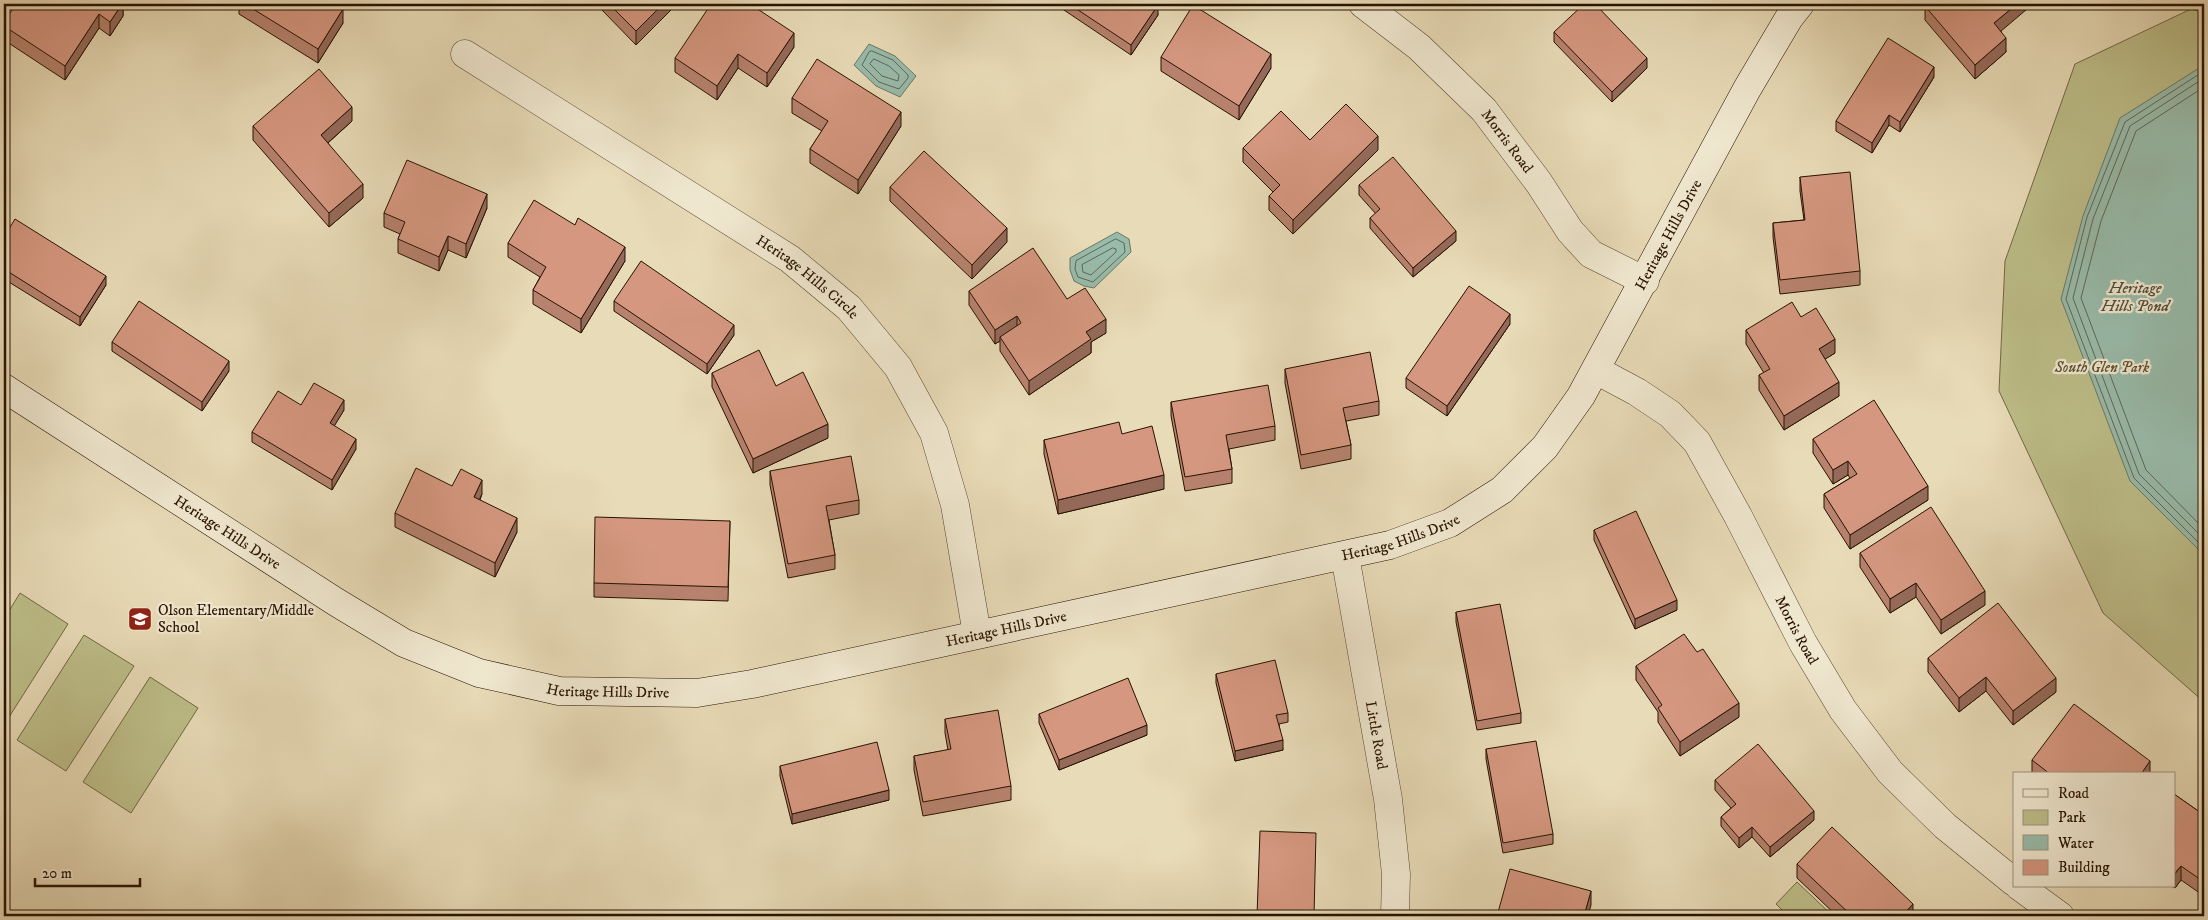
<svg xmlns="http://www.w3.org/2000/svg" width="2208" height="920" viewBox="0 0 2208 920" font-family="'IM FELL DW Pica',serif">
<rect width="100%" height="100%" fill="#e8dbb7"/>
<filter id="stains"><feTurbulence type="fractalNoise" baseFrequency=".004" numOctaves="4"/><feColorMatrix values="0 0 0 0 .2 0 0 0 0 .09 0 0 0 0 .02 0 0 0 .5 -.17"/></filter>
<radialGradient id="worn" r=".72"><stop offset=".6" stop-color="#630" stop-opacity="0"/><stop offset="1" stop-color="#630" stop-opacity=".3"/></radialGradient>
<g fill="#bdbe89" stroke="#726844">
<path d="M2191 9 2204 12V702L2103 613 1999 391 2005 261 2075 64Z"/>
<path d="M20 593 68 624 4 725V619Z"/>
<path d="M84 635 134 666 66 771 17 740Z"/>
<path d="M150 677 198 708 131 813 83 782Z"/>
<path d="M1797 882 1833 916H1788L1776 904Z"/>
</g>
<g fill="#98bbaa" stroke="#6b7766">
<path d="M869 44 895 56 916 76 900 97 876 86 854 65Z"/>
<path d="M2204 65V555L2130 481 2061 299 2083 216 2120 118Z"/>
<path d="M1117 232 1129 239 1131 252 1094 288 1084 286 1074 281 1070 270V258Z"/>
</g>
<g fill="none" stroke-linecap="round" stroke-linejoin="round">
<g stroke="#606655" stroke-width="1">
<path d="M872 51 893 60 908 75V78L899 89 879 82 862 65 869 52Z"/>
<path d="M874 59 889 66 899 75 898 81 882 76 870 64Z"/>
<path d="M2204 71 2125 122 2087 217 2066 299 2134 478 2204 548"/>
<path d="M2204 78 2130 126 2093 219 2073 298 2139 474 2204 539"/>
<path d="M2204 87 2136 131 2101 221 2081 298 2146 470 2204 529"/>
<path d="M1116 239 1124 243 1125 252 1093 282 1078 277 1075 269 1076 261Z"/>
<path d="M1113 248 1116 249V252L1091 275 1083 272 1082 265Z"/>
</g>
<defs>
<g id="street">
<path id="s1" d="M1363 4 1419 47 1484 110 1539 183 1570 231 1591 254 1645 281"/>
<path id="s2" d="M465 54 790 259 849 308 898 367 934 433 955 505 977 634"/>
<path id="s3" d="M1596 370 1637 392 1670 414 1697 442 1738 516 1803 643 1843 710 1890 772 1945 826 2014 882"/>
<path id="s4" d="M1345 556 1388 799 1396 874 1395 916"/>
<path d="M2019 886 2060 916"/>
</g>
<g id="secondary">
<path id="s5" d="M4 388 336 602 404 643 479 673 559 691 697 693 752 684 1390 545 1450 523 1502 490 1545 447 1581 396 1747 89 1789 18 1800 4"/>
</g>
</defs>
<use href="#street" stroke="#57442e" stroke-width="29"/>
<use href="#secondary" stroke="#271200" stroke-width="29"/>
<use href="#street" stroke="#f0e8d0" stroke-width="28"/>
<use href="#secondary" stroke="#f0e8d0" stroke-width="28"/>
</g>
<g fill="#b7826e" stroke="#271200">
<path d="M123 4V16L110 36 99 28 65 80 4 40V22Z"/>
<path d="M239 4H334L343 23 318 63 239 14Z"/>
<path d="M600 4H677L636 45 600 8Z"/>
<path d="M1055 4H1156L1158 15 1131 55Z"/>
<path d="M1925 6 2001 31 2006 52 1975 79 1925 20Z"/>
<path d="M1554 32 1647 68 1612 102 1554 42Z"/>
<path d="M794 47 767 87 738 68 717 100 675 72V58Z"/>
<path d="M1161 57 1271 68 1239 120 1161 71Z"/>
<path d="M1934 77 1900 132 1889 125 1872 153 1836 131V121Z"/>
<path d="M792 98 901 126 858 194 810 163V149L822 131 792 113Z"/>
<path d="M352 121 328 143 363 198 329 227 253 140V126Z"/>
<path d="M1310 140 1378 150 1293 234 1269 210V196L1273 192 1243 162V148Z"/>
<path d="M1800 177 1860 271V285L1780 294 1773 237V223L1804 220 1800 191Z"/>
<path d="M1359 185 1456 241 1413 277 1370 228V218L1376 214 1359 195Z"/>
<path d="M890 187 1007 242 972 279 890 201Z"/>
<path d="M487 208 466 258 448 250 439 271 398 253V239L400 234 384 227V213Z"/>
<path d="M4 237 106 285 80 326 4 279Z"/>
<path d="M508 243 625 261 581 333 533 304V290L540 277 508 257Z"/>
<path d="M969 291 1067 299 1106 333 1091 342V353L1029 395 1000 351V341L995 344 969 305Z"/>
<path d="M614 301 734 335 707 374 614 311Z"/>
<path d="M1801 317 1835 353 1825 359 1839 396 1784 430 1759 390V375L1764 373 1746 344V330Z"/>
<path d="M1510 324 1447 416 1406 388V378Z"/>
<path d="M112 342 229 371 202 411 112 351Z"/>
<path d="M1285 369 1379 401V415L1346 421 1351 445V459L1301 469 1285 383Z"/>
<path d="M712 373 776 386 828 438 753 473 712 387Z"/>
<path d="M1171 402 1275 426V440L1229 449 1232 469V483L1185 491 1171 416Z"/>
<path d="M301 405 344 410 334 426 356 449 332 490 252 442V432Z"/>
<path d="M1122 434 1164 489 1058 514 1044 454V440Z"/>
<path d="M1813 439 1928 500 1850 549 1824 508V494L1850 478 1848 475 1833 484 1813 453Z"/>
<path d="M770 471 859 500V514L829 520 835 555V569L788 578 770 485Z"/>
<path d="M452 486 482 494 480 500 517 532 495 577 395 527V513Z"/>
<path d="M730 521 728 601 594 597V583Z"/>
<path d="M1594 530 1677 610 1635 629 1594 540Z"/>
<path d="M1860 553 1985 605 1941 634 1916 597 1890 613 1860 567Z"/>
<path d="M1456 612 1521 713V723L1477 730 1456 622Z"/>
<path d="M1928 658 2056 692 2013 725 1986 691 1959 712 1928 672Z"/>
<path d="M1636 666 1739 717 1680 756 1658 722V712L1636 680Z"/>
<path d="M1216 674 1288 713V722L1279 724 1283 750 1235 761 1216 683Z"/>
<path d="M1039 714 1147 735 1059 770 1039 723Z"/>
<path d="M945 719 1011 786V800L923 816 914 770V756L948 750 945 733Z"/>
<path d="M1486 749 1553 834V844L1503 853 1486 759Z"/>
<path d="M2032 760 2150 774H2032Z"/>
<path d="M780 766 889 800 792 824 780 776Z"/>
<path d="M1715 780 1814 820 1770 857 1752 837 1739 848 1721 826V817L1731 808 1715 790Z"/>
<path d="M2174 794 2204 815V896L2181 880 2175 888 2172 886H2174Z"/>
<path d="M1797 864 1913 916H1837L1797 878Z"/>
</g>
<g fill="#956a5a" stroke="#271200">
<path d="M122 4H123V16L110 36V22Z"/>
<path d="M663 4H677L636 45V31Z"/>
<path d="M2017 4H2033L1994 37V23Z"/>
<path d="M1158 5V15L1131 55V45Z"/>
<path d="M343 9V23L318 63V49Z"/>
<path d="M99 14V28L65 80V66Z"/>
<path d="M794 33V47L767 87V73Z"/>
<path d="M2006 38V52L1975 79V65Z"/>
<path d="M738 54V68L717 100V86Z"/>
<path d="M1271 54V68L1239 120V106Z"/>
<path d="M1647 58V68L1612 102V92Z"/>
<path d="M1934 67V77L1900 132V122Z"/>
<path d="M352 107V121L321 149V135Z"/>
<path d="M901 112V126L858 194V180Z"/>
<path d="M1889 115V125L1872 153V143Z"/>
<path d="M1378 136V150L1293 234V220Z"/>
<path d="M363 184V198L329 227V213Z"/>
<path d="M487 194V208L466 258V244Z"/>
<path d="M1007 228V242L972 279V265Z"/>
<path d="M1456 231V241L1413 277V268Z"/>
<path d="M448 236V250L439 271V257Z"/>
<path d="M625 247V261L581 333V319Z"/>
<path d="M106 276V285L80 326V317Z"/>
<path d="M1510 314V324L1447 416V406Z"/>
<path d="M1017 316V330L1000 337V341L995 344V330Z"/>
<path d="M1106 319V333L1091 342V353L1029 395V381L1086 332Z"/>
<path d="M734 325V335L707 374V364Z"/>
<path d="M1835 339V353L1819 363V349Z"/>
<path d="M229 361V371L202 411V402Z"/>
<path d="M1839 382V396L1784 430V416Z"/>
<path d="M344 400V410L330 433V423Z"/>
<path d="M828 424V438L753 473V459Z"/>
<path d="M356 439V449L332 490V480Z"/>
<path d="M1848 461V475L1833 484V470Z"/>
<path d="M1164 475V489L1058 514V500Z"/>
<path d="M482 480V494L474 511V497Z"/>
<path d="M1928 486V500L1850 549V535Z"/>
<path d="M517 518V532L495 577V563Z"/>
<path d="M1916 583V597L1890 613V599Z"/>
<path d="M1985 591V605L1941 634V620Z"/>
<path d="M1677 600V610L1635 629V619Z"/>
<path d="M1986 677V691L1959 712V698Z"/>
<path d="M2056 678V692L2013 725V711Z"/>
<path d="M1739 703V717L1680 756V742Z"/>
<path d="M1147 725V735L1059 770V760Z"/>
<path d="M1283 740V750L1235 761V751Z"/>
<path d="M2150 761V774H2141Z"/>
<path d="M889 790V800L792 824V814Z"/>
<path d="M1814 811V820L1770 857V847Z"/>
<path d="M1752 827V837L1739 848V838Z"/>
<path d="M2181 866V880L2175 888V874Z"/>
<path d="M1591 891V905L1588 916H1584Z"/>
<path d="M1913 904V916H1902Z"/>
</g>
<g fill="#d59780" stroke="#271200">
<path d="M16 4H122L110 22 99 14 65 66 4 26V22Z"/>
<path d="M245 4H334L343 9 318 49Z"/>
<path d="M609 4H663L636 31Z"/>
<path d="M711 4H750L794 33 767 73 738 54 717 86 675 58Z"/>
<path d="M1069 4H1156L1158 5 1131 45Z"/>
<path d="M1584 4H1595L1647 58 1612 92 1554 32Z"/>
<path d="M1928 4H2017L1994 23 2006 38 1975 65 1925 6Z"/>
<path d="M1193 5 1271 54 1239 106 1161 57Z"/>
<path d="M1888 38 1934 67 1900 122 1889 115 1872 143 1836 121Z"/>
<path d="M817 59 901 112 858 180 810 149 828 121 792 98Z"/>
<path d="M319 69 352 107 321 135 363 184 329 213 253 126Z"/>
<path d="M1346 104 1378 136 1293 220 1269 196 1280 185 1243 148 1281 111 1310 140Z"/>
<path d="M924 151 1007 228 972 265 890 187Z"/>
<path d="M1393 157 1456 231 1413 268 1370 218 1380 209 1359 185Z"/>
<path d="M407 160 487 194 466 244 448 236 439 257 398 239 405 222 384 213Z"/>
<path d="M1850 172 1860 271 1780 280 1773 223 1805 220 1800 177Z"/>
<path d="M534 200 575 225 578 218 625 247 581 319 533 290 546 267 508 243Z"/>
<path d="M15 219 106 276 80 317 4 269V237Z"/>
<path d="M1033 248 1067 299 1085 288 1106 319 1086 332 1091 339 1029 381 1000 337 1021 323 1017 316 995 330 969 291Z"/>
<path d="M641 261 734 325 707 364 614 301Z"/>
<path d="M1469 286 1510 314 1447 406 1406 378Z"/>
<path d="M139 301 229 361 202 402 112 342Z"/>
<path d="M1792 302 1801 317 1816 308 1835 339 1819 349 1839 382 1784 416 1759 375 1770 369 1746 330Z"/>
<path d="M759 350 776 386 803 372 828 424 753 459 712 373Z"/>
<path d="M1370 352 1379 401 1343 408 1351 445 1301 455 1285 369Z"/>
<path d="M314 383 344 400 330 423 356 439 332 480 252 432 278 391 301 405Z"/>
<path d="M1268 385 1275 426 1226 435 1232 469 1185 477 1171 402Z"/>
<path d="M1874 400 1928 486 1850 535 1824 494 1857 474 1848 461 1833 470 1813 439Z"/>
<path d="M1119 422 1122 434 1152 426 1164 475 1058 500 1044 440Z"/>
<path d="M851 456 859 500 826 506 835 555 788 564 770 471Z"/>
<path d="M416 468 452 486 461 469 482 480 474 497 517 518 495 563 395 513Z"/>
<path d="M1931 507 1985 591 1941 620 1916 583 1890 599 1860 553Z"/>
<path d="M1636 511 1677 600 1635 619 1594 530Z"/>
<path d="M595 517 730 521 728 587 594 583Z"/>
<path d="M1998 603 2056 678 2013 711 1986 677 1959 698 1928 658Z"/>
<path d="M1500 604 1521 713 1477 721 1456 612Z"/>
<path d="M1684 634 1697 652 1703 649 1739 703 1680 742 1658 708 1662 705 1636 666Z"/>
<path d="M1275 660 1288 713 1276 715 1283 740 1235 751 1216 674Z"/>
<path d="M1128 678 1147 725 1059 760 1039 714Z"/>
<path d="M2074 704 2150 761 2141 774H2050L2032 760Z"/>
<path d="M998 710 1011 786 923 802 914 756 951 749 945 719Z"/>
<path d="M1536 741 1553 834 1503 843 1486 749Z"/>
<path d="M877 742 889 790 792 814 780 766Z"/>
<path d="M1758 744 1814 811 1770 847 1752 827 1739 838 1721 817 1736 804 1715 780Z"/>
<path d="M2174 794 2204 815V882L2181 866 2174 874Z"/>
<path d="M1832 827 1913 904 1902 916H1852L1797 864Z"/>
<path d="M1260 831 1316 833 1314 916H1257Z"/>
<path d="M1510 869 1591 891 1584 916H1497Z"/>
</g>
<defs>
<symbol id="school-square" viewBox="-11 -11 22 22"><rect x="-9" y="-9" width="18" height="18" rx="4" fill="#8f2418" stroke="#f0e8d0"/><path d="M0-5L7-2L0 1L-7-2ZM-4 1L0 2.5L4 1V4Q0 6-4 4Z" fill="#fff"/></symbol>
</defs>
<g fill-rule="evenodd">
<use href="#school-square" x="126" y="605" width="28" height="28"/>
</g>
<g text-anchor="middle" stroke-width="4.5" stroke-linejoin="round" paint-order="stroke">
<g font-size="15" fill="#271200" stroke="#f0e8d0">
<text dy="5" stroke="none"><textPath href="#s1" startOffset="200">Morris Road</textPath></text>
<text dy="5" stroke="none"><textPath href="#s5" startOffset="1916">Heritage Hills Drive</textPath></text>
<text dy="5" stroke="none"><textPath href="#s2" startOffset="409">Heritage Hills Circle</textPath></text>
<text dy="5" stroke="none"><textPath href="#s5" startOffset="266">Heritage Hills Drive</textPath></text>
<text dy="5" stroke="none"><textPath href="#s5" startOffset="1496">Heritage Hills Drive</textPath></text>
<text dy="5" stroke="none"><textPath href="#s5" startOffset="1091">Heritage Hills Drive</textPath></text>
<text dy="5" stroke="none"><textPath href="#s3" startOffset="338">Morris Road</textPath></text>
<text dy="5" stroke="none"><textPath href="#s5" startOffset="686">Heritage Hills Drive</textPath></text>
<text dy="5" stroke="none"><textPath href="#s4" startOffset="182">Little Road</textPath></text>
</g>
<g font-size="15" font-style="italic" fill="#5c4e30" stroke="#f0e8d0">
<text x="2102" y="372">South Glen Park</text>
</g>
<g font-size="15" fill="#271200" stroke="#f0e8d0" text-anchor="start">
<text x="158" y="615">Olson Elementary/Middle<tspan x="158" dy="17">School</tspan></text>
</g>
<g font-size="16" font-style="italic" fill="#4f4d3c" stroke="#f0e8d0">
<text x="2135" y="293">Heritage<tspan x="2135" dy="18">Hills Pond</tspan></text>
</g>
</g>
<rect width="2208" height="920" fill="none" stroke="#e8dbb7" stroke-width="20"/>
<rect x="5" y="5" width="2198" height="910" fill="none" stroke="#271200" stroke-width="2.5"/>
<rect x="10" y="10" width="2188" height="900" fill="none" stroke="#271200"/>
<rect x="2013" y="772" width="162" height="115" fill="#f0e8d0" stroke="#a0927d"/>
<rect x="2023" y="789" width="25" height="8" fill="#f0e8d0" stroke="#a0927d"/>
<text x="2058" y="798" font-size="15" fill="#271200">Road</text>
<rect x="2023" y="810" width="25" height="15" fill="#bdbe89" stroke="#a0927d"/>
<text x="2058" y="822" font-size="15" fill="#271200">Park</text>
<rect x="2023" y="835" width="25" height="15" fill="#98bbaa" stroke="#a0927d"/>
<text x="2058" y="848" font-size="15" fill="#271200">Water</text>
<rect x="2023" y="860" width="25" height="15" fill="#d59780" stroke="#a0927d"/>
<text x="2058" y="872" font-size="15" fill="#271200">Building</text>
<path d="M35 878v8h105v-8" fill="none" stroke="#271200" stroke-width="2.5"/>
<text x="42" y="878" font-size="15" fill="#271200" stroke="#f0e8d0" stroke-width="4" paint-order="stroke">20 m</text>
<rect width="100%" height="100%" filter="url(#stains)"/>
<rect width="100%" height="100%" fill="url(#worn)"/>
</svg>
